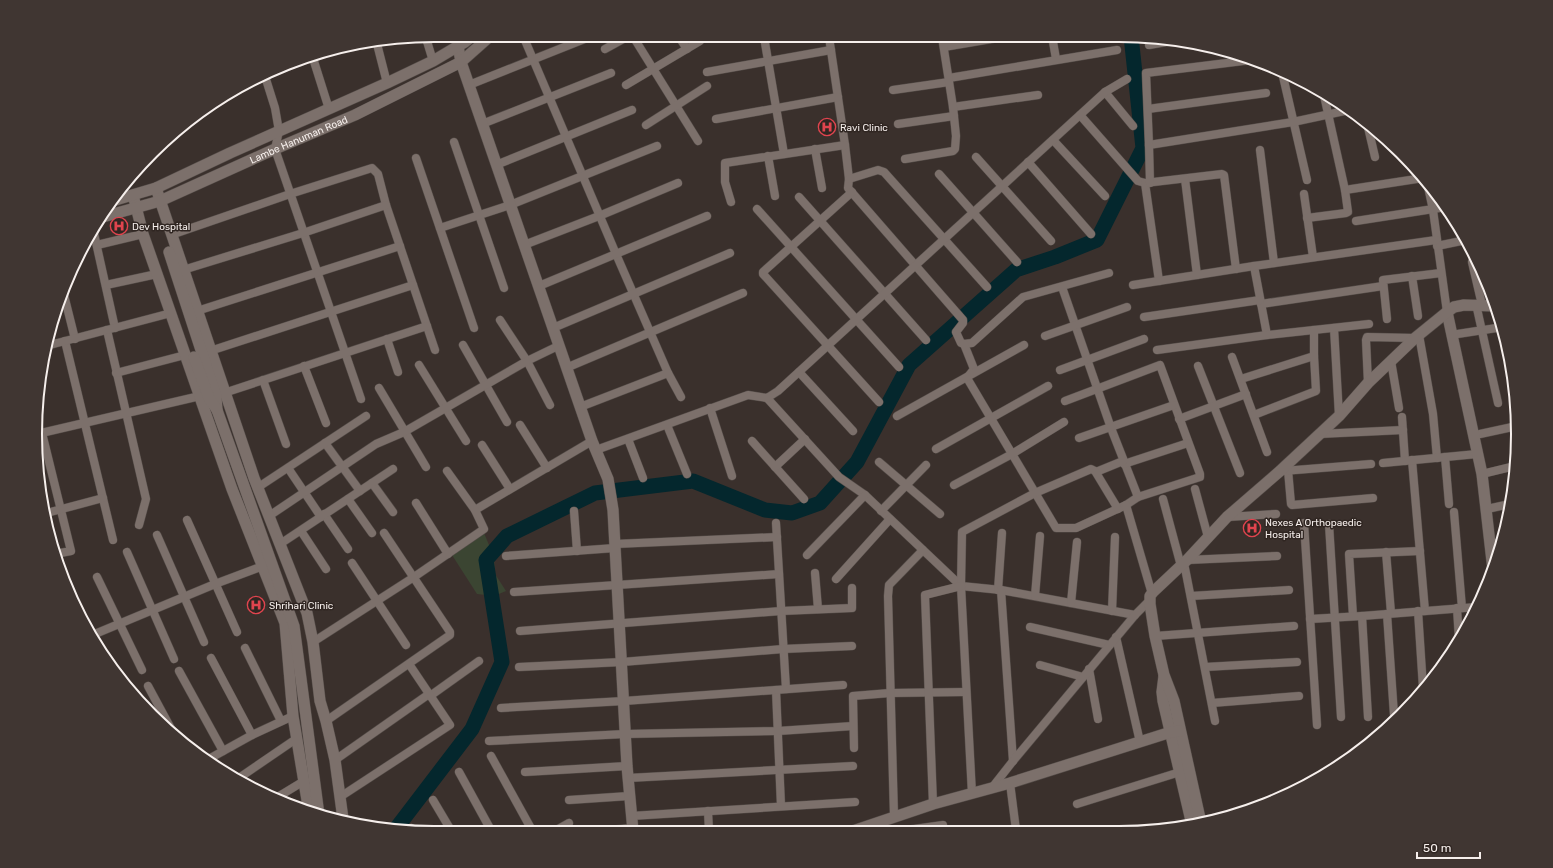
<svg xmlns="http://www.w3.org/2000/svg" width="1553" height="868" viewBox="0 0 1553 868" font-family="Rubik,sans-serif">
<rect width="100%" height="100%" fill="#3a302c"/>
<path fill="#3b4532" d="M484 533 494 557 495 574 506 591 494 596 477 594 452 555Z"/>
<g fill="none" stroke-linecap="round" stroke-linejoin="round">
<path stroke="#04272d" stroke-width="15" d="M395 830 472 729 502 662 486 560 507 536 595 493 693 481 765 510 792 513 820 503 857 462 909 365 1016 270 1055 257 1097 240 1143 148 1131 36"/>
<defs>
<g id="street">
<path d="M1052 36 1056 59"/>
<path d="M679 37 687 49"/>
<path d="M764 37 784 154"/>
<path d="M829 37 845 145 849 179 848 188 963 320V323L956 332 961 343 964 344 972 343 1023 297 1109 273"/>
<path d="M426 38 433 61"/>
<path d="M524 38 616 254 668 373 681 397"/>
<path d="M634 38 698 141"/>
<path d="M376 40 387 83"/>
<path d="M1149 45 1172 41"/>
<path d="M944 47 1009 36"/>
<path d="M605 49 625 38"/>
<path d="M312 55 329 109"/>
<path d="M707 72 831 50"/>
<path d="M1282 72 1307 180"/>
<path d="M264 73 275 108 279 131 275 149 361 399"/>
<path d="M949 78 1117 50"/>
<path d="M469 85 587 38"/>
<path d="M626 85 700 41"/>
<path d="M893 90 949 82"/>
<path d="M1105 92 1133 126"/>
<path d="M953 107 1038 95"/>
<path d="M1148 109 1266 93"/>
<path d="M1080 115 1138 181 1145 183 1222 174 1224 175 1236 269"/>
<path d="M716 119 838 97"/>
<path d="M1367 123 1375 157"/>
<path d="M482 124 611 73"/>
<path d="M898 124 954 116"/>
<path d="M646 125 707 86"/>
<path d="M1053 140 1105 196"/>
<path d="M454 142 504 288"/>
<path d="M1149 145 1293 122 1349 110"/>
<path d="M815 149 822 188"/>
<path d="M1260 150 1274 263"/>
<path d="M768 156 775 196"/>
<path d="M976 157 1051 241"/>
<path d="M416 158 474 328"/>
<path d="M905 159 953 151 955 149 956 136 953 107 942 37"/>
<path d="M1028 162 1091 234"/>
<path d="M496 165 632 110"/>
<path d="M939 174 1017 262"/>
<path d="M849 179 878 170 884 172 987 287"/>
<path d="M1185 179 1197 275"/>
<path d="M1427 182 1433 210 1447 312"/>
<path d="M1145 183 1159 281"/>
<path d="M1150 183 1149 145 1146 73 1251 60"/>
<path d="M1345 190 1423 178"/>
<path d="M852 192 763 272V274L879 402"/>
<path d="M1304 194 1313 257"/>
<path d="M799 197 926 340"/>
<path d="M731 202 725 182V163L845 145"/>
<path d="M757 209 899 367"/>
<path d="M1307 218 1346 213 1348 212 1345 190 1323 91"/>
<path d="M1356 221 1446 207"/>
<path d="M440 228 510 205 657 146"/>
<path d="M93 229 115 328"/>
<path d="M171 235 290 194 372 168 378 174 386 205 435 350"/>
<path d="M97 245 143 234"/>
<path d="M524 245 599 216 678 183"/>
<path d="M1437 246 1466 240"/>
<path d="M1472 262 1482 305"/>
<path d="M1254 266 1267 335"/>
<path d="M183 270 303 233 386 205"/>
<path d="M1412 276 1418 316"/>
<path d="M106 285 157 274"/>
<path d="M1133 285 1254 266 1436 240"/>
<path d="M539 286 707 216"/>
<path d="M1062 287 1111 428 1138 497"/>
<path d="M63 291 75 339"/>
<path d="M1261 304 1383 286"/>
<path d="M1476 304 1498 403"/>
<path d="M197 311 400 246"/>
<path d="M1144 317 1260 300"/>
<path d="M1387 319 1383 280 1441 273"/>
<path d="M500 320 527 361 550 405"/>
<path d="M553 328 730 253"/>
<path d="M1334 328 1339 416"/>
<path d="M107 330 146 499 139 525"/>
<path d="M1419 335 1433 414 1437 458"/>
<path d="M1451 335 1503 327"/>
<path d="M1045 336 1127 307"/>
<path d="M387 339 398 372"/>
<path d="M65 341 113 540"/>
<path d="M964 344 974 369 967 378 1056 528H1076L1126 505 1138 497 1200 477V474L1160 365 1065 401"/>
<path d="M463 345 507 422"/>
<path d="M46 346 171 313"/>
<path d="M1157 350 1267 335 1369 324"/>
<path d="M210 351 413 285"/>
<path d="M1232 357 1267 452"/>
<path d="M1391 361 1399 408"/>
<path d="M419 365 466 441"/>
<path d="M304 366 326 423"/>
<path d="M1198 366 1240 473"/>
<path d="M566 368 743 293"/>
<path d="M1060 370 1144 339"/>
<path d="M799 372 853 431"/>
<path d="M116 373 185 355"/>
<path d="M1241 379 1314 356"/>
<path d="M263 380 286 444"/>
<path d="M1368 383 1366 340 1367 337 1415 338"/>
<path d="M379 388 426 467"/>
<path d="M224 393 427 326"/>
<path d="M767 398 839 477 865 495 961 586 1001 590 1135 615"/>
<path d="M580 407 668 373"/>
<path d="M710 408 732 476"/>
<path d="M1254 415 1316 391 1314 356V330"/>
<path d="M897 416 1024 345"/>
<path d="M1402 417 1405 461"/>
<path d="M37 418 40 433"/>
<path d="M1179 419 1246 394"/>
<path d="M520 425 547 468"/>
<path d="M667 425 687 474"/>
<path d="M42 433 71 551 55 554"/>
<path d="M37 434 200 396"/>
<path d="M1319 434 1403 430"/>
<path d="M1480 434 1517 426"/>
<path d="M1079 438 1174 405"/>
<path d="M628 439 643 478"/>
<path d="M752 441 804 499"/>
<path d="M325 443 360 491"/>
<path d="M482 445 510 489"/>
<path d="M936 449 1048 386"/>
<path d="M596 450 748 395 767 398 778 391 1105 92 1127 79"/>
<path d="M1445 457 1449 504"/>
<path d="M1412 460 1425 611"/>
<path d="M879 462 940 514"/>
<path d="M1383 463 1477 454"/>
<path d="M1124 464 1188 443"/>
<path d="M775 467 805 439"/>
<path d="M288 468 321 517"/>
<path d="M1288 470 1291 504 1292 505 1373 498"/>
<path d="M1283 471 1371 464"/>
<path d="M1096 472 1123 461"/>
<path d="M1482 474 1515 466"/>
<path d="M372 483 393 512"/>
<path d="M954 485 1012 454 1064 422"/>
<path d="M257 488 366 416"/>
<path d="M1195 489 1208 537"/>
<path d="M348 499 372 533"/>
<path d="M1163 499 1181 566"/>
<path d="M416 503 448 554"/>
<path d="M1126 505 1152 594"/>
<path d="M1487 509 1510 504"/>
<path d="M475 510 592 441"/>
<path d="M574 511 577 551"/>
<path d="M881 511 926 465"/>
<path d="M1454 512 1462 608"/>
<path d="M43 514 103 498"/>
<path d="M324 514 348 549"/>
<path d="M269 516 376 444 404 432 527 361 558 346"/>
<path d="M1227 517 1276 514"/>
<path d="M187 520 237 632"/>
<path d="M776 523 786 689"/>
<path d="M1304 523 1317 725"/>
<path d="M1329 524 1341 717"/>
<path d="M301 531 326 569"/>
<path d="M157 535 204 642"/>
<path d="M280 544 393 469"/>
<path d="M615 544 777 537"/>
<path d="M1491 544 1502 542"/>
<path d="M127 552 174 659"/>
<path d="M1386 552 1391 613"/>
<path d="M807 555 865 495"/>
<path d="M506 556 615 548"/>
<path d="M1187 560 1277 556"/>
<path d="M352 563 406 645"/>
<path d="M1184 563 1215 721"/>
<path d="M815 573 818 609"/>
<path d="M97 577 142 670"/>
<path d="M836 579 890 519"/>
<path d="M998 590 1002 533"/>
<path d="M1001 590 1013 761"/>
<path d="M514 592 779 574"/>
<path d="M1035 596 1040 536"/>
<path d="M1191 596 1289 590"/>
<path d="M1071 603 1077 542"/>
<path d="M1457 608 1459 640"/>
<path d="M1112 611 1115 537"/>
<path d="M1418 611 1423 688"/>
<path d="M1387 614 1394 715"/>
<path d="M1353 616 1349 554 1420 551"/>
<path d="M1362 616 1368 717"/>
<path d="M1310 619 1362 616 1477 607"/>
<path d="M1030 627 1109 645"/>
<path d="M520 631 781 611 852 608V588"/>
<path d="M90 636 215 584 263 566"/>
<path d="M1155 636 1294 626"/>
<path d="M1116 637 1140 742"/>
<path d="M313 642 414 577 484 529 475 510 447 471"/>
<path d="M245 648 281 721"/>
<path d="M211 658 252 735"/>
<path d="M1040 665 1083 677"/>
<path d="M519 667 622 662 783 649 852 646"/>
<path d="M1205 667 1297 662"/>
<path d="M1089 669 1098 719"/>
<path d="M179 671 223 751"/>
<path d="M148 686 176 738"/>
<path d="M776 690 781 806"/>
<path d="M430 696 479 661"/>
<path d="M1212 703 1299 696"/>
<path d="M501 708 624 701 843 685"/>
<path d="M326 721 450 635V632L384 533"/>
<path d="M489 741 625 734 778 731 853 726"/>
<path d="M854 748 853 696 890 693 966 692"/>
<path d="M491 756 533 832"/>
<path d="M207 760 252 735 293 716"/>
<path d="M335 760 429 694"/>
<path d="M459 772 492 832"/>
<path d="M525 772 627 766"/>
<path d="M628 778 853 766"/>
<path d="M236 780 296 739"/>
<path d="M1010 783 1016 830"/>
<path d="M991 789 1013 761 1135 615 1150 600"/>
<path d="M972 794 961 586 962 532 1035 493 1091 469 1095 471 1118 509"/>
<path d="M340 797 450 725 409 664"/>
<path d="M276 798 304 781"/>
<path d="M433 800 452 832"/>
<path d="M569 800 629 796"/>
<path d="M933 804 925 595 961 586"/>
<path d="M1077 804 1180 772"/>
<path d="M708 811 709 831"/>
<path d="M631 816 855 802"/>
<path d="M894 816 888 596 889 585 923 550"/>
<path d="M411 828 413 832"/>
<path d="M900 831 943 825"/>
<path d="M553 832 569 823"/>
<path d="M589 832 632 828"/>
</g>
<g id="secondary">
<path d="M458 46 461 62 592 441 608 479 613 510 627 766 633 831"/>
<path d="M156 188 254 478 307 613 313 642 320 701 326 721 335 760 343 819"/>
<path d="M133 195 143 234 157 274 232 489 285 623 293 716 309 812"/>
<path d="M112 201 156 188 230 153 387 83 433 61 465 42 470 38"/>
<path id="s1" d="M99 218 160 201 275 149 355 115 461 62 488 38"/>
<path d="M169 252 216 396 217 410"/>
<path d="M1447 312 1482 474 1493 570"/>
<path d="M194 357 209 398 217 410 294 626 319 815"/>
<path d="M1164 676 1162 692 1163 701 1192 825"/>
<path d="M1201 823 1174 701 1164 675 1155 636 1150 604V596L1153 592 1187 560 1227 517 1280 471 1339 416 1368 383 1415 338 1447 312 1454 307 1464 305 1495 306"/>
<path d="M853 831 933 804 1010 783 1171 732 1180 731"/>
</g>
</defs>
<use href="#street" stroke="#544c48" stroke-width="9"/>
<use href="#secondary" stroke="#544c48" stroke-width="12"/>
<use href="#street" stroke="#7c706b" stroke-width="8"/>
<use href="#secondary" stroke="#7c706b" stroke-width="11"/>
</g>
<defs>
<symbol id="hospital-ring" viewBox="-11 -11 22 22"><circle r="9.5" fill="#302622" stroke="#e0444e" stroke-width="1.5"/><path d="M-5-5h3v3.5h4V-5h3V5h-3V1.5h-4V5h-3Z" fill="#e0444e"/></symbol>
</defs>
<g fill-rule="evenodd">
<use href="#hospital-ring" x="817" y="117" width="20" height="20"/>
<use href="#hospital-ring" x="109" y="216" width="20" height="20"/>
<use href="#hospital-ring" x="1242" y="518" width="20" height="20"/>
<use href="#hospital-ring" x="246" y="595" width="20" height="20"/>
</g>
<g text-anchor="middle" stroke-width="3" stroke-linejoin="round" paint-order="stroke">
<g font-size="10" fill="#f6efec" stroke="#302622" text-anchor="start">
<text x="840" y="131">Ravi Clinic</text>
<text x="132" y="230">Dev Hospital</text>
<text x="1265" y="526">Nexes A Orthopaedic<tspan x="1265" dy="12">Hospital</tspan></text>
<text x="269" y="609">Shrihari Clinic</text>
</g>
<g font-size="10" fill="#f6efec" stroke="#302622">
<text dy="4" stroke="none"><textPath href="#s1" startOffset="215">Lambe Hanuman Road</textPath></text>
</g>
</g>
<path d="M0 0H1553V868H0ZM434 42H1119A392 392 0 0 1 1511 434V434A392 392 0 0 1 1119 826H434A392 392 0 0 1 42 434V434A392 392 0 0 1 434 42Z" fill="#403632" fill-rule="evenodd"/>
<path fill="none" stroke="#f6efec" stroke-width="2" d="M434 42H1119A392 392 0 0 1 1511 434V434A392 392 0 0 1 1119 826H434A392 392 0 0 1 42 434V434A392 392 0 0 1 434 42Z"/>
<path d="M1417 852v6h63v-6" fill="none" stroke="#f6efec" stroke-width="2"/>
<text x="1423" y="852" font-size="12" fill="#f6efec" stroke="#302622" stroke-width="3" paint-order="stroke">50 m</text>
</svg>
